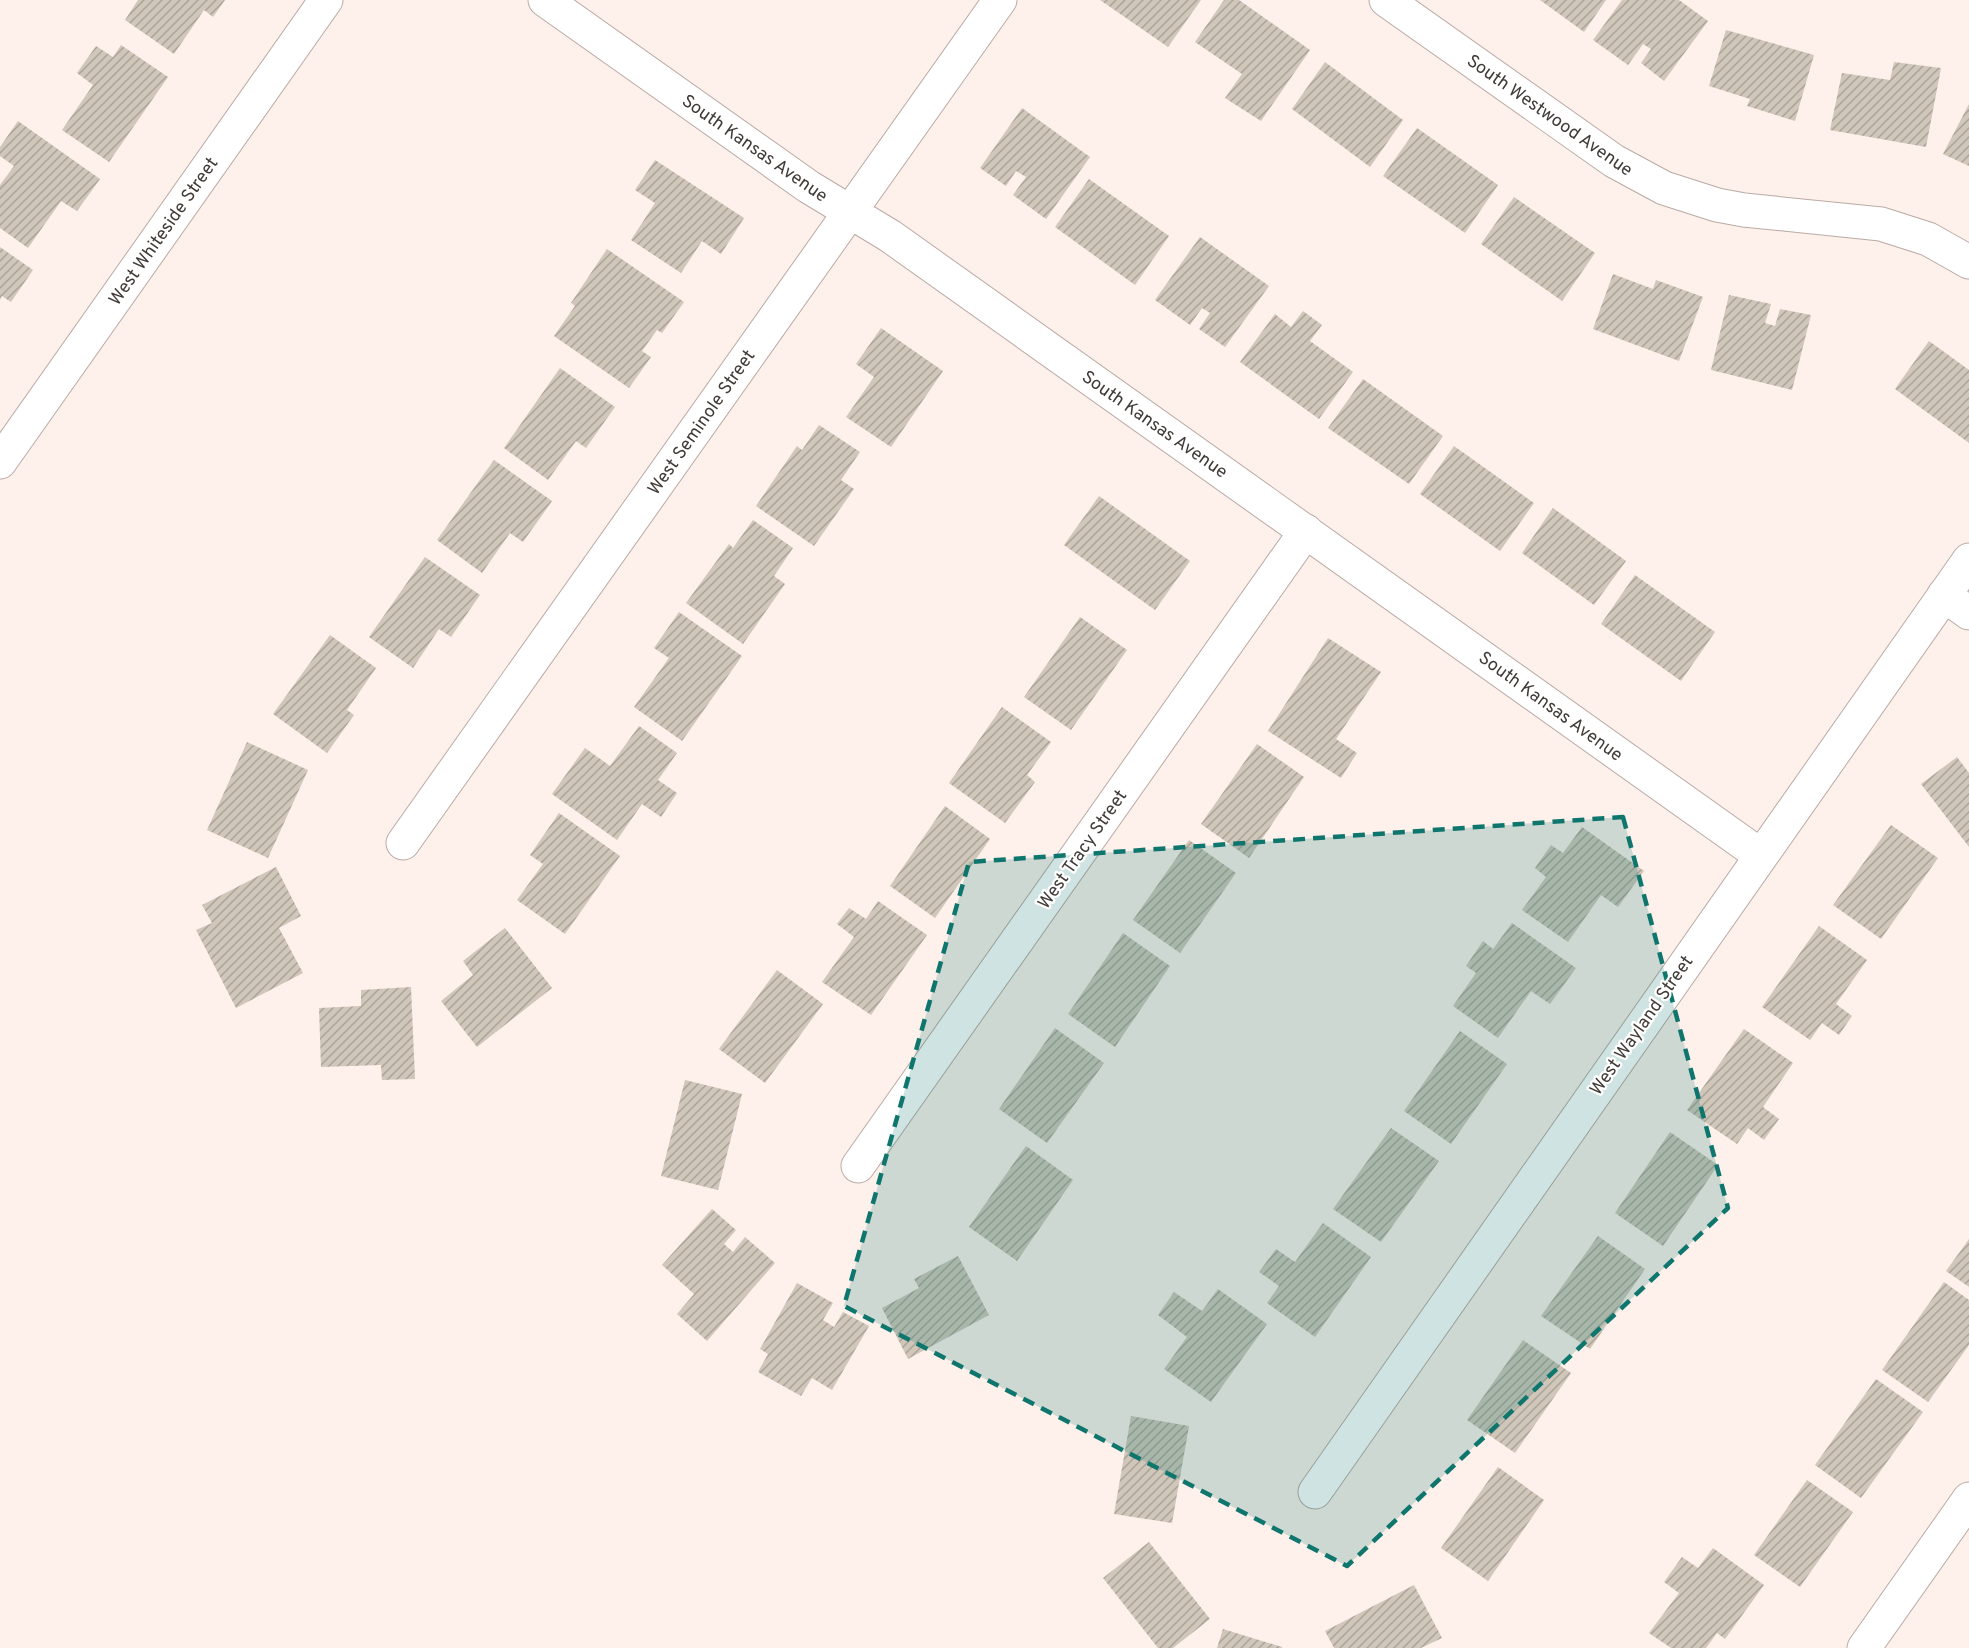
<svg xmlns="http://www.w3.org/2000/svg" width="1969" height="1648" viewBox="0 0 1969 1648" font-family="Overpass,sans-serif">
<defs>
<pattern id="building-hatch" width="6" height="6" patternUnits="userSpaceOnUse" patternTransform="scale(1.5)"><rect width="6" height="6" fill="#d0c7ba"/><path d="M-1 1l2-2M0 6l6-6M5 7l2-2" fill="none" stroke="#aaa398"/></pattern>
</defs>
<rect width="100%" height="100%" fill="#fef0eb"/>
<g fill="url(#building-hatch)">
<path d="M138 0H225L213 17 204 10 174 54 125 20Z"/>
<path d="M1100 0H1201L1168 47Z"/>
<path d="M1224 0H1239L1310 50 1261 121 1225 98 1242 74 1195 42Z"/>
<path d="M1540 0H1606L1584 32Z"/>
<path d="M1622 0H1679L1708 21 1664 81 1641 63 1651 49 1643 44 1628 65 1593 40Z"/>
<path d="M1726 30 1814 55 1795 121 1747 106 1750 99 1709 86Z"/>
<path d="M121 45 168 77 109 162 62 130 93 85 77 73 96 46 113 57Z"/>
<path d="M1325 62 1403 120 1370 167 1292 109Z"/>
<path d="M1894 62 1941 68 1926 147 1830 130 1842 73 1890 80Z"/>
<path d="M1969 104V166L1943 154Z"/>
<path d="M1022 108 1090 157 1046 219 1013 195 1026 177 1016 171 1006 186 980 168Z"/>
<path d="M18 121 100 179 77 211 61 201 28 248 0 228V185L14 166 0 156V147Z"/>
<path d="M1417 128 1498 185 1465 233 1383 176Z"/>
<path d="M655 160 744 218 721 254 702 241 681 273 631 240 655 203 635 190Z"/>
<path d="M1089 179 1169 236 1135 285 1055 227Z"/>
<path d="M1514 197 1595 253 1562 301 1481 244Z"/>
<path d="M1200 237 1269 286 1225 347 1199 329 1210 313 1202 308 1190 325 1155 300Z"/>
<path d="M0 247 33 270 11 302 2 296 0 300Z"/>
<path d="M607 249 684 302 662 333 657 330 642 351 651 357 629 388 554 336 575 306 571 303Z"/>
<path d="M1613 274 1653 289 1656 280 1703 297 1679 361 1593 329Z"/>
<path d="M1729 295 1771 304 1765 323 1775 326 1780 309 1811 315 1792 390 1711 370Z"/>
<path d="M1303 311 1322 325 1310 341 1353 372 1319 419 1240 362 1275 314 1291 327Z"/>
<path d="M881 328 943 371 891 447 846 417 874 377 856 364Z"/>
<path d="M1929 341 1969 370V443L1895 389Z"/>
<path d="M560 368 615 407 586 448 576 441 548 480 504 448Z"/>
<path d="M1363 379 1443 436 1409 484 1328 428Z"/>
<path d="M819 425 860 452 841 480 854 489 814 546 756 506 797 446 802 450Z"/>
<path d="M1454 446 1534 503 1500 551 1420 494Z"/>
<path d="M494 460 552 501 523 542 510 533 482 573 437 540Z"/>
<path d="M1099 496 1190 561 1155 610 1064 545Z"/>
<path d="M1553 508 1626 561 1594 605 1522 553Z"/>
<path d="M753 520 793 548 774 576 785 584 743 644 686 603 729 544 733 548Z"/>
<path d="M425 557 480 595 451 637 439 629 413 668 369 637Z"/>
<path d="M1635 575 1715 632 1681 681 1601 624Z"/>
<path d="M679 612 742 656 682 741 634 707 669 658 654 648Z"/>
<path d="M1080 617 1127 650 1071 730 1024 697Z"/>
<path d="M330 635 376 668 347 710 354 715 327 753 273 714Z"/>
<path d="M1328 638 1381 672 1336 739 1357 753 1341 778 1268 731Z"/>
<path d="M1002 707 1051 742 1027 775 1035 782 1005 823 949 783Z"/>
<path d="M639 726 677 753 658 780 677 793 661 817 642 804 617 840 552 794 585 748 610 766Z"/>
<path d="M247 742 308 770 268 858 207 830Z"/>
<path d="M1257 744 1304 777 1249 858 1201 824Z"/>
<path d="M1957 757 1969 773V847L1921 784Z"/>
<path d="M945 806 990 839 935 918 890 886Z"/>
<path d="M559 813 620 856 565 934 517 900 543 864 530 855Z"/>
<path d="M1891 825 1938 858 1881 939 1833 905Z"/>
<path d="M1582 827 1644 871 1618 907 1601 895 1568 942 1522 910 1546 877 1535 868 1551 845 1563 853Z"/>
<path d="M1189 840 1236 873 1180 953 1133 920Z"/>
<path d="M276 867 301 916 279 928 303 973 236 1008 196 930 212 923 202 905Z"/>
<path d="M878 901 927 935 871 1015 822 982 854 937 837 924 849 908 866 919Z"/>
<path d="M1512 923 1576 968 1550 1004 1531 991 1498 1038 1453 1006 1476 973 1466 966 1483 941 1493 949Z"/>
<path d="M1819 926 1867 960 1836 1004 1852 1016 1839 1035 1822 1023 1810 1040 1762 1007Z"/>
<path d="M505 928 552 988 477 1047 441 1001 473 975 463 961Z"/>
<path d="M1123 933 1170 966 1115 1047 1068 1014Z"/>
<path d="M777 970 823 1004 765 1083 719 1049Z"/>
<path d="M411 987 415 1079 382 1080 381 1065 321 1067 319 1008 361 1006V990Z"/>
<path d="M1055 1028 1104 1063 1047 1143 999 1109Z"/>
<path d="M1744 1029 1793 1063 1763 1107 1779 1119 1764 1140 1748 1128 1737 1144 1687 1110Z"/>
<path d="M1460 1031 1507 1064 1451 1144 1404 1111Z"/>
<path d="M685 1080 742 1094 718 1190 661 1176Z"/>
<path d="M1391 1128 1439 1161 1381 1242 1333 1209Z"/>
<path d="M1670 1132 1718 1165 1663 1246 1615 1213Z"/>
<path d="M1026 1146 1073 1180 1017 1261 969 1227Z"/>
<path d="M712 1209 736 1230 724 1244 733 1252 745 1237 775 1263 707 1341 677 1314 694 1294 662 1265Z"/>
<path d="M1323 1223 1371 1257 1315 1337 1267 1303 1279 1286 1259 1272 1276 1249 1295 1262Z"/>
<path d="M1598 1236 1645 1269 1590 1349 1541 1316Z"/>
<path d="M1969 1239V1287L1946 1271Z"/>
<path d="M958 1256 989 1315 908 1359 882 1308 919 1288 914 1279Z"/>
<path d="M1944 1282 1969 1300V1345L1928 1402 1882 1370Z"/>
<path d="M797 1283 833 1303 823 1320 834 1327 843 1312 869 1326 832 1390 812 1378 801 1396 758 1372 768 1354 760 1349Z"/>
<path d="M1218 1289 1267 1324 1211 1402 1164 1369 1187 1337 1158 1315 1174 1292 1202 1311Z"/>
<path d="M1523 1340 1571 1373 1515 1453 1467 1420Z"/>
<path d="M1876 1379 1923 1412 1861 1498 1815 1465Z"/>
<path d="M1131 1416 1189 1426 1172 1523 1114 1514Z"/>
<path d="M1498 1467 1544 1500 1488 1581 1441 1548Z"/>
<path d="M1807 1480 1853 1512 1800 1587 1754 1555Z"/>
<path d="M1149 1542 1210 1619 1173 1648H1158L1103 1578Z"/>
<path d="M1713 1548 1764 1585 1725 1639 1717 1633 1706 1648H1671L1649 1633 1679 1593 1664 1582 1682 1557 1698 1568Z"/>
<path d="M1414 1585 1442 1638 1421 1648H1334L1325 1631Z"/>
<path d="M1223 1629 1282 1647V1648H1217Z"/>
</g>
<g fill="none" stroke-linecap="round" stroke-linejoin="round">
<defs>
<g id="minor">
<path d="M545 0 809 187 890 236 1760 855"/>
<path d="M1386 0 1614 161 1664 188 1717 205 1744 210 1881 224 1928 239 1969 262"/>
<path d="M0 462 326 0"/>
<path d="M1944 595 1969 613"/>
<path d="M403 843 1000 0"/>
<path d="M858 1166 1306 531"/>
<path d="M1315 1492 1969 560"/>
<path d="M1864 1648 1969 1499"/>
</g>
</defs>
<use href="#minor" stroke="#baaaa4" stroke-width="35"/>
<use href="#minor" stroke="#fff" stroke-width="33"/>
</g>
<path fill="#0f766e" fill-opacity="0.2" stroke="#0f766e" stroke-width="4.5" stroke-dasharray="12 8" stroke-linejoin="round" d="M1623 817 1728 1208 1347 1566 844 1306 969 862Z"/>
<g text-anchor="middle" stroke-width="4.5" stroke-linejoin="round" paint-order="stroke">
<g font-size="18" fill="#413b38" stroke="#fff">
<text transform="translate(1550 115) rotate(35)" y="6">South Westwood Avenue</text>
<text transform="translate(755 148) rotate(35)" y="6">South Kansas Avenue</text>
<text transform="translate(163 231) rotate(-55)" y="6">West Whiteside Street</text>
<text transform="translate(701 422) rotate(-55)" y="6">West Seminole Street</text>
<text transform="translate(1155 424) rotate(35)" y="6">South Kansas Avenue</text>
<text transform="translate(1551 706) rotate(36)" y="6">South Kansas Avenue</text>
<text transform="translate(1082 849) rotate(-55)" y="6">West Tracy Street</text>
<text transform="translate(1641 1025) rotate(-55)" y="6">West Wayland Street</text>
</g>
</g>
</svg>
